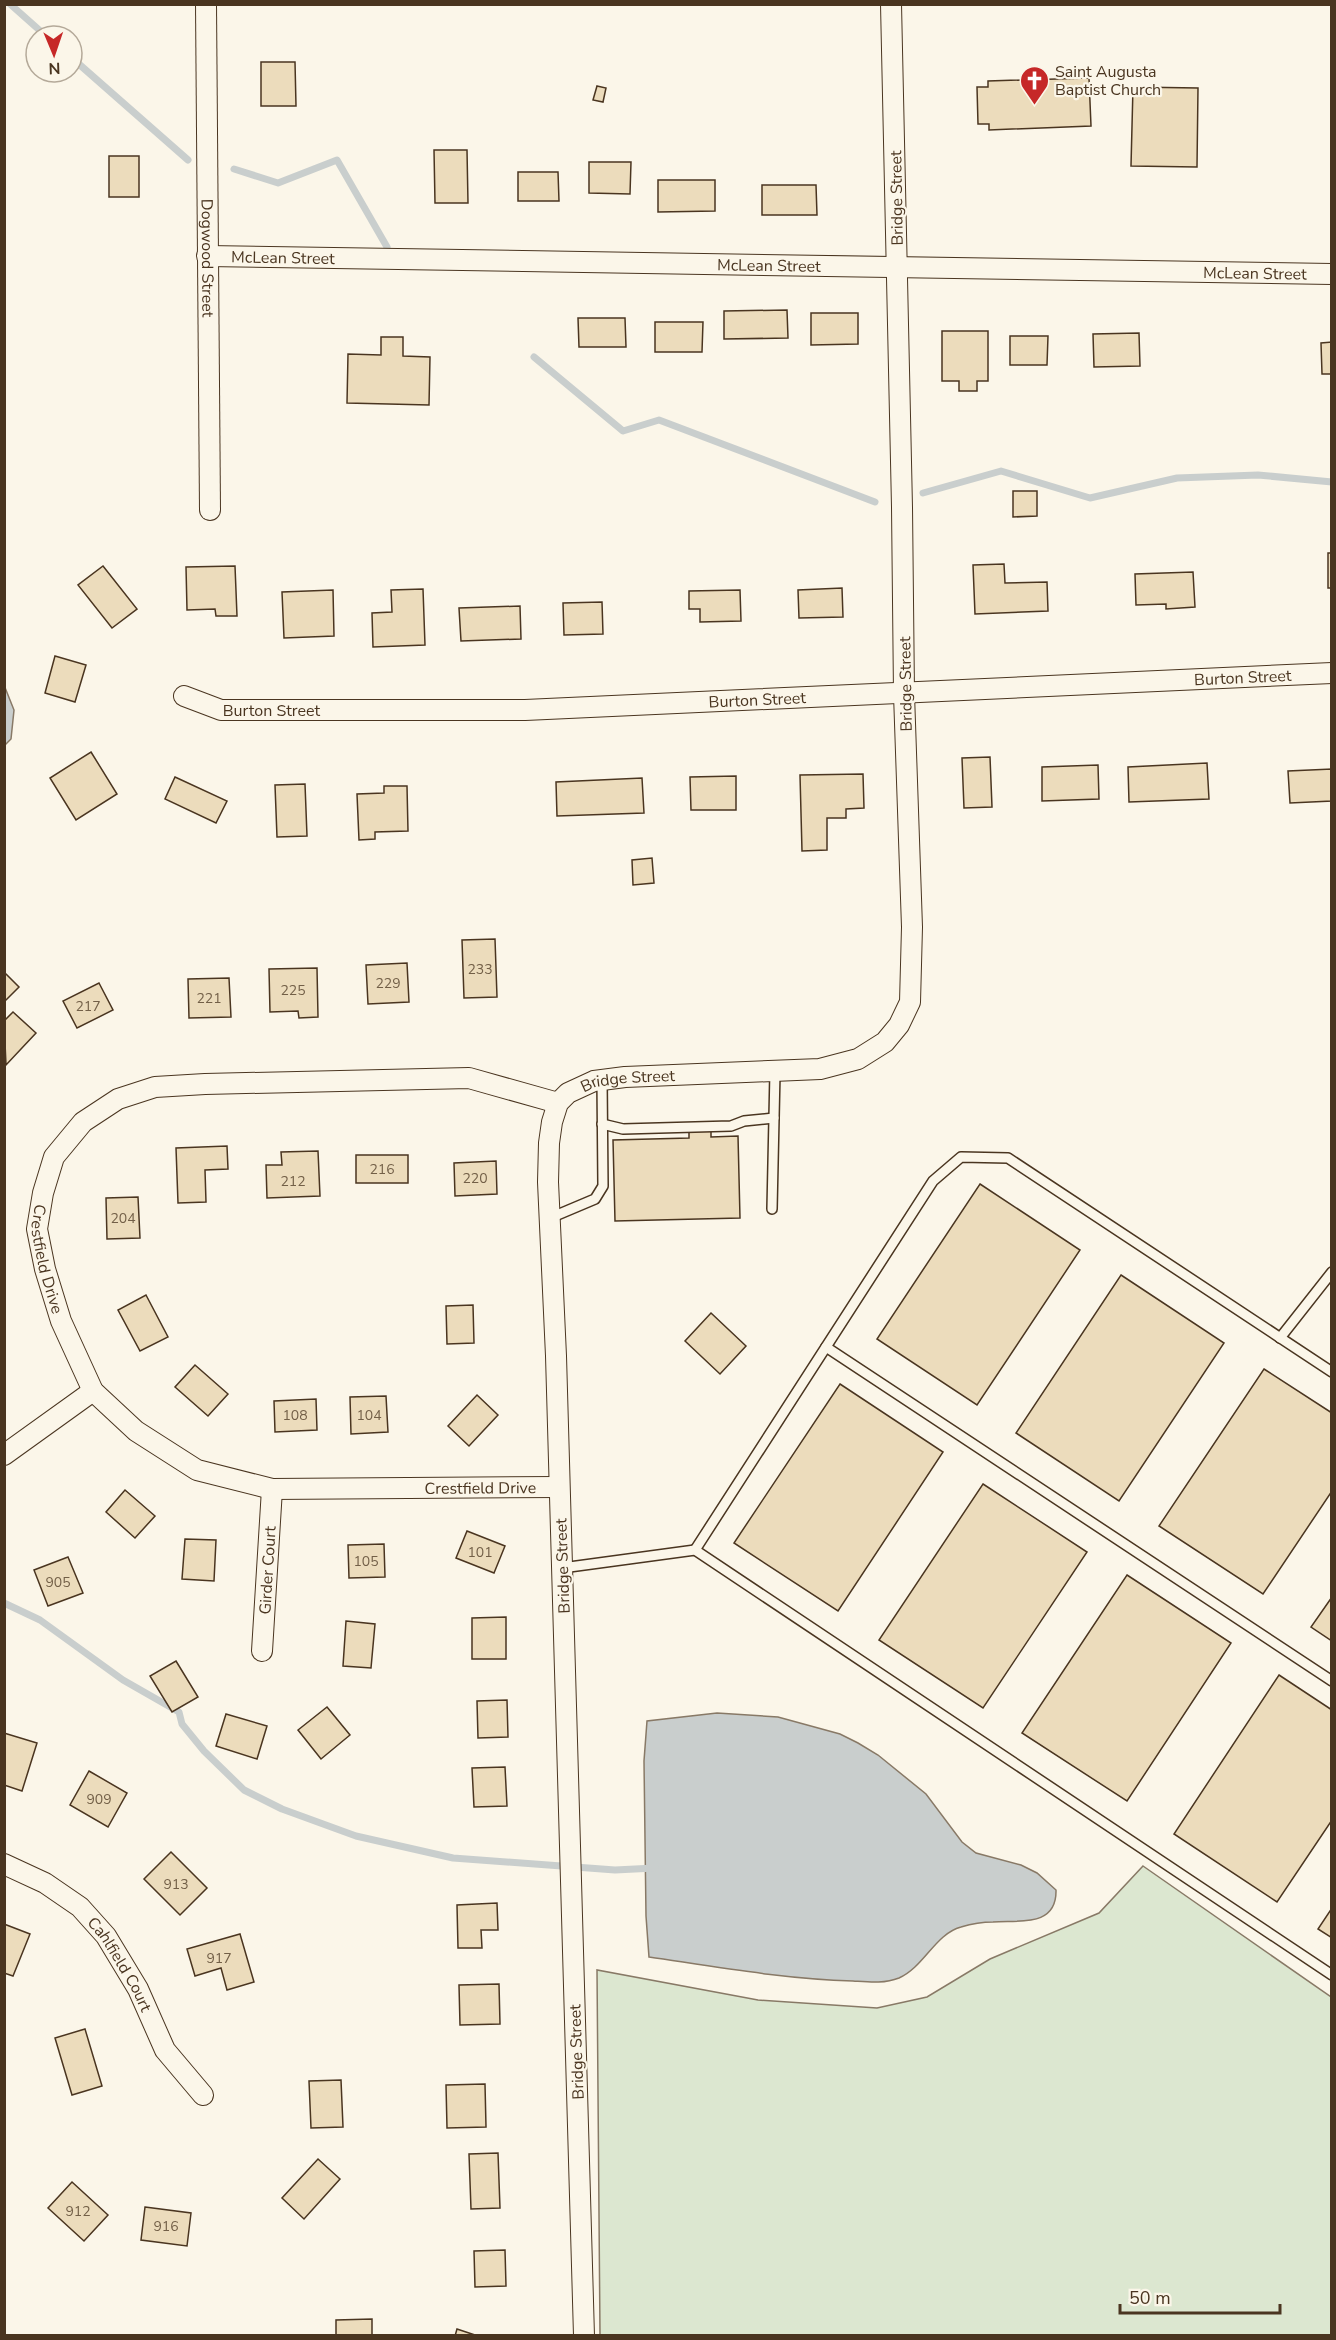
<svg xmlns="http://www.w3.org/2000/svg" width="1336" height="2340" viewBox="0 0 1336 2340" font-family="'Nunito Sans',sans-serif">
<rect width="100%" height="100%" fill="#fbf6e9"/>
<path fill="#dce7d0" stroke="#887966" stroke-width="1.5" d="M1143 1866 1331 1997V2335H600L597 1970 758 2000 877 2008 927 1997 990 1959 1099 1913Z"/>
<g fill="#c9cecd" stroke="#887966" stroke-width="1.5">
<path d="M4 685 14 710 11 739 5 745Z"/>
<path d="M717 1713 778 1717 840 1734 858 1743 878 1755 926 1794 962 1842 976 1853 1021 1865 1037 1873 1056 1890C1057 1928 1018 1920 993 1922 983 1922 971 1924 961 1927 935 1934 924 1967 899 1978 884 1984 868 1982 853 1981 785 1979 717 1967 649 1957L646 1916 644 1761 647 1721Z"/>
</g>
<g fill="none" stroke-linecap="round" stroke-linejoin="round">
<g stroke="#c9cecd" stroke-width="7">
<path d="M10 4 46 36"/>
<path d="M72 58 188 160"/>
<path d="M234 169 278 183 337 160 387 247"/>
<path d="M534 357 623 431 659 420 875 502"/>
<path d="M923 493 1001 471 1090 498 1177 478 1258 475 1332 482"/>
<path d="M4 1603 40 1620 123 1680 179 1712 182 1724 204 1751 244 1790 282 1809 356 1836 453 1858 615 1870 655 1868"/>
</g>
</g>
<g fill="#ecdcbc" stroke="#4a3520" stroke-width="1.5">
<path d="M261 62H295L296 106H261Z"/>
<path d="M1089 78 1091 126 989 130V124H978L977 87H988V81Z"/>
<path d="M597 86 606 88 603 102 593 100Z"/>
<path d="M1133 87 1198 88 1197 167 1131 166Z"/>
<path d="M434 150H467L468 203H435Z"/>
<rect x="109" y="156" width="30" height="41"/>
<path d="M589 162H631L630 194 589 193Z"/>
<path d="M518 172H558L559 201H518Z"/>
<path d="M658 180H715V211L658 212Z"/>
<path d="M762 185H816L817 215H762Z"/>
<path d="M787 310 788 338 724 339V311Z"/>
<path d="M811 313H858V344L811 345Z"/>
<path d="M578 318H625L626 347H579Z"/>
<path d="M655 322H703L702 352H655Z"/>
<path d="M942 331H988V381H977V391H959V381H942Z"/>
<path d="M1139 333 1140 366 1094 367 1093 334Z"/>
<path d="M1010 336H1048L1047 365H1010Z"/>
<path d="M381 337H403V356L430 357 429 405 347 403 348 354 381 355Z"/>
<path d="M1332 342V374H1322L1321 343Z"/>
<path d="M1013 491H1037V516L1013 517Z"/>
<rect x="1328" y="553" width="4" height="35"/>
<path d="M1004 564 1005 583 1047 582 1048 611 975 614 973 565Z"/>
<path d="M103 566 137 609 112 628 78 585Z"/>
<path d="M235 566 237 616H216L215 609 187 610 186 567Z"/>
<path d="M1193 572 1195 607 1166 609V604L1136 605 1135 574Z"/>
<path d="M842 588 843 617 799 618 798 590Z"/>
<path d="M423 589 425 645 373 647 372 613 392 612 391 590Z"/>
<path d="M333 590 334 636 284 638 282 592Z"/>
<path d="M740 590 741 621 700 622V609H689V591Z"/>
<path d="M602 602 603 634 564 635 563 603Z"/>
<path d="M520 606 521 639 461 641 459 608Z"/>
<path d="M55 656 86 665 75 702 45 693Z"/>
<path d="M91 752 117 794 76 820 50 778Z"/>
<path d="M990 757 992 807 964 808 962 758Z"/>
<path d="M1207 763 1209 799 1129 802 1128 767Z"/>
<path d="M1098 765 1099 799 1042 801V767Z"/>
<path d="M1332 769V801L1290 803 1288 771Z"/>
<path d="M863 774 864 808 846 809V818H827V850L802 851 800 775Z"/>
<path d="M736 776V810H691L690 777Z"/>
<path d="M175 777 227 801 216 823 165 799Z"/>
<path d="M642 778 644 813 557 816 556 782Z"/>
<path d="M305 784 307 836 277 837 275 785Z"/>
<path d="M384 786H407L408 831 375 832V839L359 840 357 794 384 793Z"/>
<path d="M652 858 654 883 633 885 632 860Z"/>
<path d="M495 939 497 997 464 998 462 940Z"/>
<path d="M407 963 409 1002 368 1004 366 965Z"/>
<path d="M317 968 318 1017 299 1018 298 1011 270 1012 269 969Z"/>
<path d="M4 972 19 987 4 1002Z"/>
<path d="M229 978 231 1017 189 1018 188 979Z"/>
<path d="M99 983 113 1010 77 1028 63 1001Z"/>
<path d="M13 1012 36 1033 6 1065 4 1021Z"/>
<path d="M711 1130V1137L738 1136 740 1218 615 1221 613 1140 689 1138V1131Z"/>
<path d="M227 1146 228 1169 205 1170 206 1202 178 1203 176 1148Z"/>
<path d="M318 1151 320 1196 267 1198 266 1165H282L281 1152Z"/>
<rect x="356" y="1155" width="52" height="28"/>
<path d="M496 1161 497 1194 455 1196 454 1163Z"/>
<path d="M980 1184 1080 1250 977 1405 877 1339Z"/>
<path d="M138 1197 140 1238 107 1239 106 1198Z"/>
<path d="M1121 1275 1224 1343 1119 1501 1016 1433Z"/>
<path d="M146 1295 168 1337 140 1351 118 1310Z"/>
<path d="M473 1305 474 1343 447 1344 446 1306Z"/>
<path d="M711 1313 746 1346 720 1374 685 1341Z"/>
<path d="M195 1365 228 1394 208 1416 175 1387Z"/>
<path d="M1264 1369 1332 1413V1491L1263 1594 1159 1526Z"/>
<path d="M840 1384 943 1452 838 1611 734 1543Z"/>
<path d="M477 1395 498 1415 469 1446 448 1426Z"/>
<path d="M386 1396 388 1432 351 1434 350 1397Z"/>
<path d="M316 1399 317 1430 275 1432 274 1401Z"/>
<path d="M983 1484 1087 1552 983 1708 879 1640Z"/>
<path d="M125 1490 155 1516 135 1538 106 1512Z"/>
<path d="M467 1531 505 1546 494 1573 456 1558Z"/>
<path d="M185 1539 216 1540 214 1581 182 1579Z"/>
<path d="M384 1544 385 1577 349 1578 348 1545Z"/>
<path d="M68 1557 83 1593 48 1606 34 1570Z"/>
<path d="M1127 1575 1231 1643 1127 1801 1022 1733Z"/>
<path d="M1332 1597V1641L1311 1627Z"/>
<path d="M506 1617V1659H472V1618Z"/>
<path d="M346 1621 375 1624 371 1668 343 1666Z"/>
<path d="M176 1661 198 1697 172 1712 150 1676Z"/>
<path d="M1279 1675 1332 1710V1820L1277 1902 1174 1834Z"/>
<path d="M507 1700 508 1737 478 1738 477 1701Z"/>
<path d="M327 1707 350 1735 321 1759 298 1730Z"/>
<path d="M226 1714 267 1726 257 1759 216 1746Z"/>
<path d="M4 1733 37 1743 22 1791 4 1785Z"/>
<path d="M505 1767 507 1806 474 1807 472 1768Z"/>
<path d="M89 1771 127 1793 108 1827 70 1805Z"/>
<path d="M171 1852 207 1888 180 1915 144 1879Z"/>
<path d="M497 1903 498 1930H481L482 1948H458L457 1905Z"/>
<path d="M1332 1908V1938L1318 1929Z"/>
<path d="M4 1924 30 1934 13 1976 4 1973Z"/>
<path d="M240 1934 254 1982 227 1990 221 1968 195 1976 187 1949Z"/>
<path d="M499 1984 500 2024 460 2025 459 1985Z"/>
<path d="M85 2029 102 2086 72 2095 55 2038Z"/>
<path d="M341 2080 343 2127 311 2128 309 2081Z"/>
<path d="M485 2084 486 2127 447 2128 446 2085Z"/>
<path d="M498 2153 500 2208 471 2209 469 2154Z"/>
<path d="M318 2159 340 2179 304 2219 282 2198Z"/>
<path d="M72 2182 108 2215 84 2241 48 2208Z"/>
<path d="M145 2207 191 2213 187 2246 141 2240Z"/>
<path d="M505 2250 506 2286 475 2287 474 2251Z"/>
<path d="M372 2319V2336H336V2320Z"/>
<path d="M457 2329 478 2336H455Z"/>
</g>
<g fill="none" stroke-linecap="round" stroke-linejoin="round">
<defs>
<g id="service">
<path d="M602 1124 623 1129 731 1126 744 1121 774 1118"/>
<path d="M772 1209 775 1072"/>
<path d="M550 1218 595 1199 603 1186 602 1080"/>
<path d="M1280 1338 1332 1272"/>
<path d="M826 1347 1332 1681"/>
<path d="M695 1550 933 1181 961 1157 1008 1158 1332 1372"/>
<path d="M562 1568 695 1550 1332 1975"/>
</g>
<g id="minor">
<path id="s1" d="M206 4 210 510"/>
<path id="s2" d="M207 256 1332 274"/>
<path id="s3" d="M184 696 221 710H525L1332 673"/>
<path id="s4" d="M558 1103 469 1078 205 1084 155 1087 118 1099 83 1122 54 1157 43 1193 37 1229 45 1269 61 1321 93 1391 136 1431 197 1470 272 1489 559 1487"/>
<path d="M4 1455 93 1391"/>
<path id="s5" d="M262 1651 272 1489"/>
<path id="s6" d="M4 1864 45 1883 80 1907 106 1936 138 1989 165 2050 203 2095"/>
<path id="s7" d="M584 2336 556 1356 548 1182 549 1143 552 1122 558 1103 568 1093 594 1081 625 1077 820 1069 858 1059 885 1042 899 1025 910 1002 912 927 904 694 902 507 891 4"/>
</g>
</defs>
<use href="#service" stroke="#4a3520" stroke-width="12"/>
<use href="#minor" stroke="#4a3520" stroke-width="22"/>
<use href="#service" stroke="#fbf6e9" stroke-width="9"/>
<use href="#minor" stroke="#fbf6e9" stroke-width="20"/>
</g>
<defs>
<symbol id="church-pin" viewBox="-11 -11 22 30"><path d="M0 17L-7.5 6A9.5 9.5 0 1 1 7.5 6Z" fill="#c62828" stroke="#fbf6e9"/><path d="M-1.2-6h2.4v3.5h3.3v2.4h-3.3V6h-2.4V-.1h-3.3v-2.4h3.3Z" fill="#fff"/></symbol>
</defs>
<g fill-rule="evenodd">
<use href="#church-pin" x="1018" y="64" width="33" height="45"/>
</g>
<g text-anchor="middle" stroke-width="4.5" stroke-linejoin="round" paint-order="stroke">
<g font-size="14" fill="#725f47">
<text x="480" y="974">233</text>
<text x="388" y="988">229</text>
<text x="293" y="995">225</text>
<text x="209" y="1003">221</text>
<text x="88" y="1011">217</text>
<text x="382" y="1174">216</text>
<text x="475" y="1183">220</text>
<text x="293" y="1186">212</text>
<text x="123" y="1223">204</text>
<text x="295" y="1420">108</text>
<text x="369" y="1420">104</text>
<text x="480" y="1557">101</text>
<text x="366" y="1566">105</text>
<text x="58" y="1587">905</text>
<text x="99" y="1804">909</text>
<text x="176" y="1889">913</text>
<text x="219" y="1963">917</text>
<text x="78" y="2216">912</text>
<text x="166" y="2231">916</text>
</g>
<g font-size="16" fill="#4a3520" stroke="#fbf6e9" text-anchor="start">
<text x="1055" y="77">Saint Augusta<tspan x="1055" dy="18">Baptist Church</tspan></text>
</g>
<g font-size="16" fill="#4a3520" stroke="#fbf6e9">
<text transform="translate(896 198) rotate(-91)" y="6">Bridge Street</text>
<text dy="6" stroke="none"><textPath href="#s1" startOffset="254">Dogwood Street</textPath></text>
<text dy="6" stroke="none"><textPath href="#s2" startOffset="76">McLean Street</textPath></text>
<text dy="6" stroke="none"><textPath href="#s2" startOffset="562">McLean Street</textPath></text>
<text dy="6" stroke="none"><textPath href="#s2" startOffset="1048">McLean Street</textPath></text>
<text dy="6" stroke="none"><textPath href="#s3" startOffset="1062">Burton Street</textPath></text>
<text transform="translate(905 684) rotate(-91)" y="6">Bridge Street</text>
<text dy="6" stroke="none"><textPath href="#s3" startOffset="576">Burton Street</textPath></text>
<text dy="6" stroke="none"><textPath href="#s3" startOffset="90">Burton Street</textPath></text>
<text dy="6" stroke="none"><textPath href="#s7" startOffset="1311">Bridge Street</textPath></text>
<text dy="6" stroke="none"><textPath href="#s4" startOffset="638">Crestfield Drive</textPath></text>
<text dy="6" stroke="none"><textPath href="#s4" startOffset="1196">Crestfield Drive</textPath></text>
<text transform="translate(562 1566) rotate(-92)" y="6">Bridge Street</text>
<text dy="6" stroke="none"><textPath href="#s5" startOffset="81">Girder Court</textPath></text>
<text dy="6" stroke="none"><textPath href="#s6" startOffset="158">Cahlfield Court</textPath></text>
<text transform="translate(576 2052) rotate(-92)" y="6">Bridge Street</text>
</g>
</g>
<rect width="1336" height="2340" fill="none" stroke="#4a3520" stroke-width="12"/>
<g transform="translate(54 54) rotate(178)"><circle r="28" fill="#fbf6e9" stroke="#b4a999" stroke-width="1.5"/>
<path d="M0-4.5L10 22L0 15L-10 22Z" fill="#c62828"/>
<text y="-9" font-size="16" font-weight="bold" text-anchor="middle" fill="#4a3520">N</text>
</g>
<path d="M1120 2304v9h160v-9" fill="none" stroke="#4a3520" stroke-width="3"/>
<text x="1129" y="2304" font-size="18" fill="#4a3520" stroke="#fbf6e9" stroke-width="4.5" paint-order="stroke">50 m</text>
</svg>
